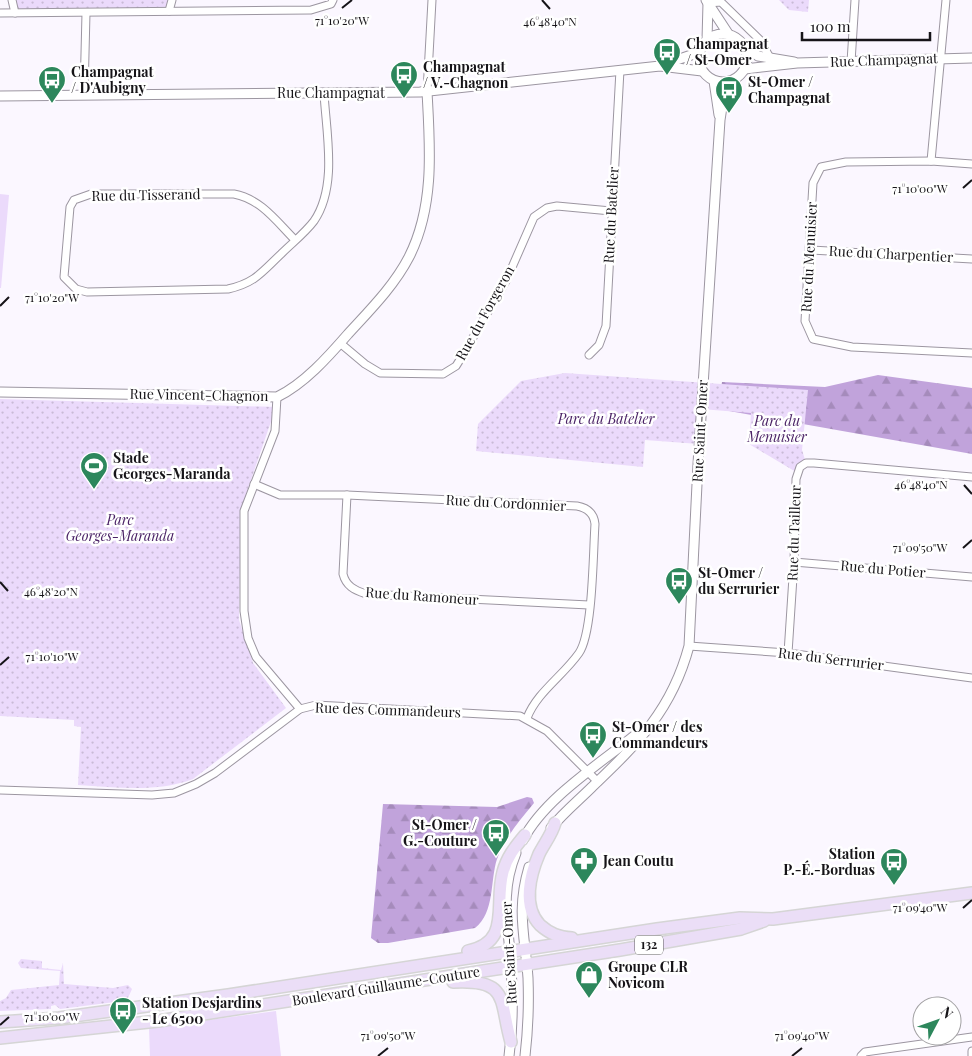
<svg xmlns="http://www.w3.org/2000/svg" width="972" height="1056" viewBox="0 0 972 1056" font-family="'Playfair Display',serif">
<defs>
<pattern id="forest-firs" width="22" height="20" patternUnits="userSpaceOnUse" patternTransform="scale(1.25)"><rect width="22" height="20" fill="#c1a3db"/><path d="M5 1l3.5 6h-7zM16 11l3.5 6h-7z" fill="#a58bbb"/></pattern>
<pattern id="park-dots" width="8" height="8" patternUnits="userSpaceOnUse" patternTransform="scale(1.25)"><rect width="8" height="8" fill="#ebdafb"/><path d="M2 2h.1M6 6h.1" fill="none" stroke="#c9bad6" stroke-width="1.8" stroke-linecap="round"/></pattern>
</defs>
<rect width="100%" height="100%" fill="#fbf7ff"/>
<g fill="#ebdafb">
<path d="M0 194 9 195 1 288H0Z"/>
<path d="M276 1011 281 1056H150L149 1028Z"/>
</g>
<g fill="url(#forest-firs)">
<path d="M878 375 972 388V454L718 409 722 382 825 387Z"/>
<path d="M527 797 532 798 534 803C520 820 505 837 497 859 490 880 495 913 475 928L388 943H378L371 938 383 804 497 807Z"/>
</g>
<g fill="url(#park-dots)">
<path d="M12 0H172L169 11 15 13Z"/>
<path d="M779 0H809L808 12 789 10Z"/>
<path d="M565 373 808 390 802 450 806 463 796 472 749 444 751 413 701 409 699 444 645 440 643 467 476 451 478 424 521 381Z"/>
<path d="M0 399 276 407 241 509 239 620 253 663 286 708 193 779C156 793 117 787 78 785L81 727 74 726V720L0 716Z"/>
<path d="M21 959 42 961V968L61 970 63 963 64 984 113 988 128 985 132 989 128 998 123 1001 60 1009 55 1005 51 1006V1009L0 1011V1001L6 998 11 990 59 985 60 971 21 968 18 963Z"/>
</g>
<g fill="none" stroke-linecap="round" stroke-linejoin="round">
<defs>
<g id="minor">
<path d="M12 0 15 13"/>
<path d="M708 3 721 2 760 40 769 56"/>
<path d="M169 11 172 0"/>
<path d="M0 13 311 10 331 4 333 0"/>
<path d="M851 62 855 0"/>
<path d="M427 92 432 0"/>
<path d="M84 94 86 13"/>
<path d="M931 161 946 0"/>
<path d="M972 164 931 161 846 162 821 167 813 183 805 321 813 339 852 347 972 353"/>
<path d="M295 240C277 222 261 199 234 194H91L74 200 70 207 64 277 76 289 87 292 228 289C255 283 262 272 281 254 292 243 305 233 314 221 338 186 326 132 324 93"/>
<path d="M811 250 972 259"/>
<path d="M340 343 365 364 380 373 443 374 456 366 461 358 506 281 534 217 547 208 557 206 611 211"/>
<path d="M589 355 599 345 606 326 620 70"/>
<path d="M277 397 275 431 244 511V611L248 638 256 657 300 709"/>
<path d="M254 484 280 495H347L577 506C588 508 594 514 595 524 593 553 593 633 579 653 563 676 537 692 527 718"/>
<path d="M347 495 343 574C346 586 354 590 366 594L589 605"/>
<path d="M794 562 972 577"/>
<path d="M689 646 788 653 972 678"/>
<path d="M788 653 794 562 796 479 800 467 806 463H814L972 477"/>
<path d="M0 790 152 795 174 793 196 784 215 773 300 709 316 705 520 716 547 731 598 782"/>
<path d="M861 1056 865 1052 972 1037"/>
<path d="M972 1056V1051"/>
</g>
<g id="tertiary">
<path d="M706 0 729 35"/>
<circle cx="723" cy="58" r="24"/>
<path d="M707 40 708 3"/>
<path d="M745 47 758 56 794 62"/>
<path d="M662 65 700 52"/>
<path d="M745 69 797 63 972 58"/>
<path d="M714 81 719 115"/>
<path d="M0 96 420 92 660 66 702 71"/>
<path d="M0 392 277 397C304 384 328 357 348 334 370 310 394 286 409 257 435 206 430 146 427 92"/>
<path d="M551 828C563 813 579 800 592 787 638 743 672 710 689 646L698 464 720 120 724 94 736 79"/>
<path d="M523 840C544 799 598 765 634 736L646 731"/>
<path d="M509 1056C513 1027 513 997 511 967 509 925 499 895 516 853"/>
<path d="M525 1056C528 1030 529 1004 528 978 525 935 516 911 529 867"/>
</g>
<g id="primary">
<path d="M555 823C552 834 544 844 539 854 530 875 522 906 540 925 550 934 559 937 572 938"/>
<path d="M468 951C512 942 494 905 503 872 507 857 515 847 525 835"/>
<path d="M453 982C510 979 499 1000 511 1042"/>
<path d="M0 1022 59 1018 228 995 657 929 740 918 773 919 972 893"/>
<path d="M0 1038 158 1021 620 950 741 929 764 921"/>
</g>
</defs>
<use href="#minor" stroke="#9c96a1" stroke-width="9"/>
<use href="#tertiary" stroke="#9c96a1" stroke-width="11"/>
<use href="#primary" stroke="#d5d5d5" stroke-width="14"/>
<use href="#minor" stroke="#fff" stroke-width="7"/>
<use href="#tertiary" stroke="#fff" stroke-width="9"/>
<use href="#primary" stroke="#ebdef7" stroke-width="11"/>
</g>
<path fill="none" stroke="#161418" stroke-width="2" d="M542 0 550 9M342 8 352 0M963 188 972 180M0 306 9 297M964 485 972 494M963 548 972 540M0 582 8 591M0 665 9 657M963 908 972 900M0 1025 9 1017M378 1056 388 1048M792 1056 802 1048"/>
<defs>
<symbol id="bus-pin" viewBox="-11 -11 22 30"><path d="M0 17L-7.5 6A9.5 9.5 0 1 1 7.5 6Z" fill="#2d875c" stroke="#fff"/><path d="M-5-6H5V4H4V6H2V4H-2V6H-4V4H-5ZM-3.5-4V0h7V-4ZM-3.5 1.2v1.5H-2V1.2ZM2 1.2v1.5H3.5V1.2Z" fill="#fff"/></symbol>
<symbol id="stadium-pin" viewBox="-11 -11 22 30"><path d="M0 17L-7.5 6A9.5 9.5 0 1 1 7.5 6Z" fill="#2d875c" stroke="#fff"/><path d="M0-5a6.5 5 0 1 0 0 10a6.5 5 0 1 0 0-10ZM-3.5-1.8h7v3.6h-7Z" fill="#fff"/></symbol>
<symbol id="pharmacy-pin" viewBox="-11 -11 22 30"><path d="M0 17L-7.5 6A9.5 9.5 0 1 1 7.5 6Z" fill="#2d875c" stroke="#fff"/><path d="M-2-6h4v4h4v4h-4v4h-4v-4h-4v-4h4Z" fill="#fff"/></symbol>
<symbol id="shop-pin" viewBox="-11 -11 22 30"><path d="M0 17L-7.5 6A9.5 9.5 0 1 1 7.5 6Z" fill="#2d875c" stroke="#fff"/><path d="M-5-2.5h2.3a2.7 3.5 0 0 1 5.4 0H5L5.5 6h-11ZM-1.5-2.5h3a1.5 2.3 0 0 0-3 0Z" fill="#fff"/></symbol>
</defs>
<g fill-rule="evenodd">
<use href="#bus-pin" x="651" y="36" width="32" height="43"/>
<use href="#bus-pin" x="388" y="59" width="32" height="43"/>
<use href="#bus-pin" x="36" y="64" width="32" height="43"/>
<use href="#bus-pin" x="713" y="74" width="32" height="43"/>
<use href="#stadium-pin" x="78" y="450" width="32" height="43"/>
<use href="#bus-pin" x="663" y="565" width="32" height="43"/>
<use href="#bus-pin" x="577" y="719" width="32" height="43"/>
<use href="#bus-pin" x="480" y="817" width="32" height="43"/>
<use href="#pharmacy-pin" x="568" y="845" width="32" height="43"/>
<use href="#bus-pin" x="878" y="846" width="32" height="43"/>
<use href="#shop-pin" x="573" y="959" width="32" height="43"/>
<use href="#bus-pin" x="107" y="995" width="32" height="43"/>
</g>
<g text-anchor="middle" stroke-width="5" stroke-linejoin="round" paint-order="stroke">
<rect fill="#fff" stroke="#5c5a5d" stroke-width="1" x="635" y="935.5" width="28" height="19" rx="4"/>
<g font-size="12" font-weight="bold" fill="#161418">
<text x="649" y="949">132</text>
</g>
<g font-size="14" font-weight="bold" fill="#161418" stroke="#fff" text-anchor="start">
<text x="686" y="49">Champagnat<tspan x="686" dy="16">/ St-Omer</tspan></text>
<text x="423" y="72">Champagnat<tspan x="423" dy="16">/ V.-Chagnon</tspan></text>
<text x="71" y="77">Champagnat<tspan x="71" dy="16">/ D'Aubigny</tspan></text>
<text x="748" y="87">St-Omer /<tspan x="748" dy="16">Champagnat</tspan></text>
<text x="113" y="463">Stade<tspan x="113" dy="16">Georges-Maranda</tspan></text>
<text x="698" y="578">St-Omer /<tspan x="698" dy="16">du Serrurier</tspan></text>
<text x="612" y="732">St-Omer / des<tspan x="612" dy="16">Commandeurs</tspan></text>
<text x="477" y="830" text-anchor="end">St-Omer /<tspan x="477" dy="16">G.-Couture</tspan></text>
<text x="875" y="859" text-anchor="end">Station<tspan x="875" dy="16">P.-É.-Borduas</tspan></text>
<text x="603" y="866">Jean Coutu</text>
<text x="608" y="972">Groupe CLR<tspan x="608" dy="16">Novicom</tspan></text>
<text x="142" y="1008">Station Desjardins<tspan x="142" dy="16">- Le 6500</tspan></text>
</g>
<g font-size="14" fill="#161418" stroke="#fff">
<text transform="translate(884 60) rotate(-2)" y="5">Rue Champagnat</text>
<text x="331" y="98">Rue Champagnat</text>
<text transform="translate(146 195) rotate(-1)" y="5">Rue du Tisserand</text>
<text transform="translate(611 215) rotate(-87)" y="5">Rue du Batelier</text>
<text transform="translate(891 254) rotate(3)" y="5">Rue du Charpentier</text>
<text transform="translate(809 257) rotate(-87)" y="5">Rue du Menuisier</text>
<text transform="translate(485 313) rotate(-61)" y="5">Rue du Forgeron</text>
<text transform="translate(199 395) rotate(1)" y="5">Rue Vincent-Chagnon</text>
<text transform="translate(700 431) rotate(-87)" y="5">Rue Saint-Omer</text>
<text transform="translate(506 503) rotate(3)" y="5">Rue du Cordonnier</text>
<text transform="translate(794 533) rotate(-88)" y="5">Rue du Tailleur</text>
<text transform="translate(883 569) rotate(5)" y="5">Rue du Potier</text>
<text transform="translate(422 596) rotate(4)" y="5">Rue du Ramoneur</text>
<text transform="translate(831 659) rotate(7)" y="5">Rue du Serrurier</text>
<text transform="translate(388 710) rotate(2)" y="5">Rue des Commandeurs</text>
<text transform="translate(509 953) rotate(-93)" y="5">Rue Saint-Omer</text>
<text transform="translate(386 986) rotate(-9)" y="5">Boulevard Guillaume-Couture</text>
</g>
<g font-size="14" font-style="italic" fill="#4b2366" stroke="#fff">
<text x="606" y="424">Parc du Batelier</text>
<text x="777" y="426">Parc du<tspan x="777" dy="16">Menuisier</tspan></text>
<text x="120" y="525">Parc<tspan x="120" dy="16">Georges-Maranda</tspan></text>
</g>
</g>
<g font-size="12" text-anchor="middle" fill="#161418" stroke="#fff" stroke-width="5" stroke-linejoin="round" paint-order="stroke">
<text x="342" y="25">71°10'20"W</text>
<text x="550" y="26">46°48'40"N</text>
<text x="920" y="193">71°10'00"W</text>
<text x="52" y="302">71°10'20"W</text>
<text x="921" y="489">46°48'40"N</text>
<text x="920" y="552">71°09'50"W</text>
<text x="51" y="596">46°48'20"N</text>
<text x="52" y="661">71°10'10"W</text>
<text x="920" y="912">71°09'40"W</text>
<text x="52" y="1021">71°10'00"W</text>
<text x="388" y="1040">71°09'50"W</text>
<text x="802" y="1040">71°09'40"W</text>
</g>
<g transform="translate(937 1021) rotate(49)"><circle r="24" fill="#ffffff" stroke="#a2a1a3"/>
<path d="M0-4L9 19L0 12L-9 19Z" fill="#2d875c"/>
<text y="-8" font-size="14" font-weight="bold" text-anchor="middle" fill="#161418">N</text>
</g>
<path d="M802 32v8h128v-8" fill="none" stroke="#161418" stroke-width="2.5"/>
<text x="810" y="32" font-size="15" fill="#161418" stroke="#ffffff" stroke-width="4" paint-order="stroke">100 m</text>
</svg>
